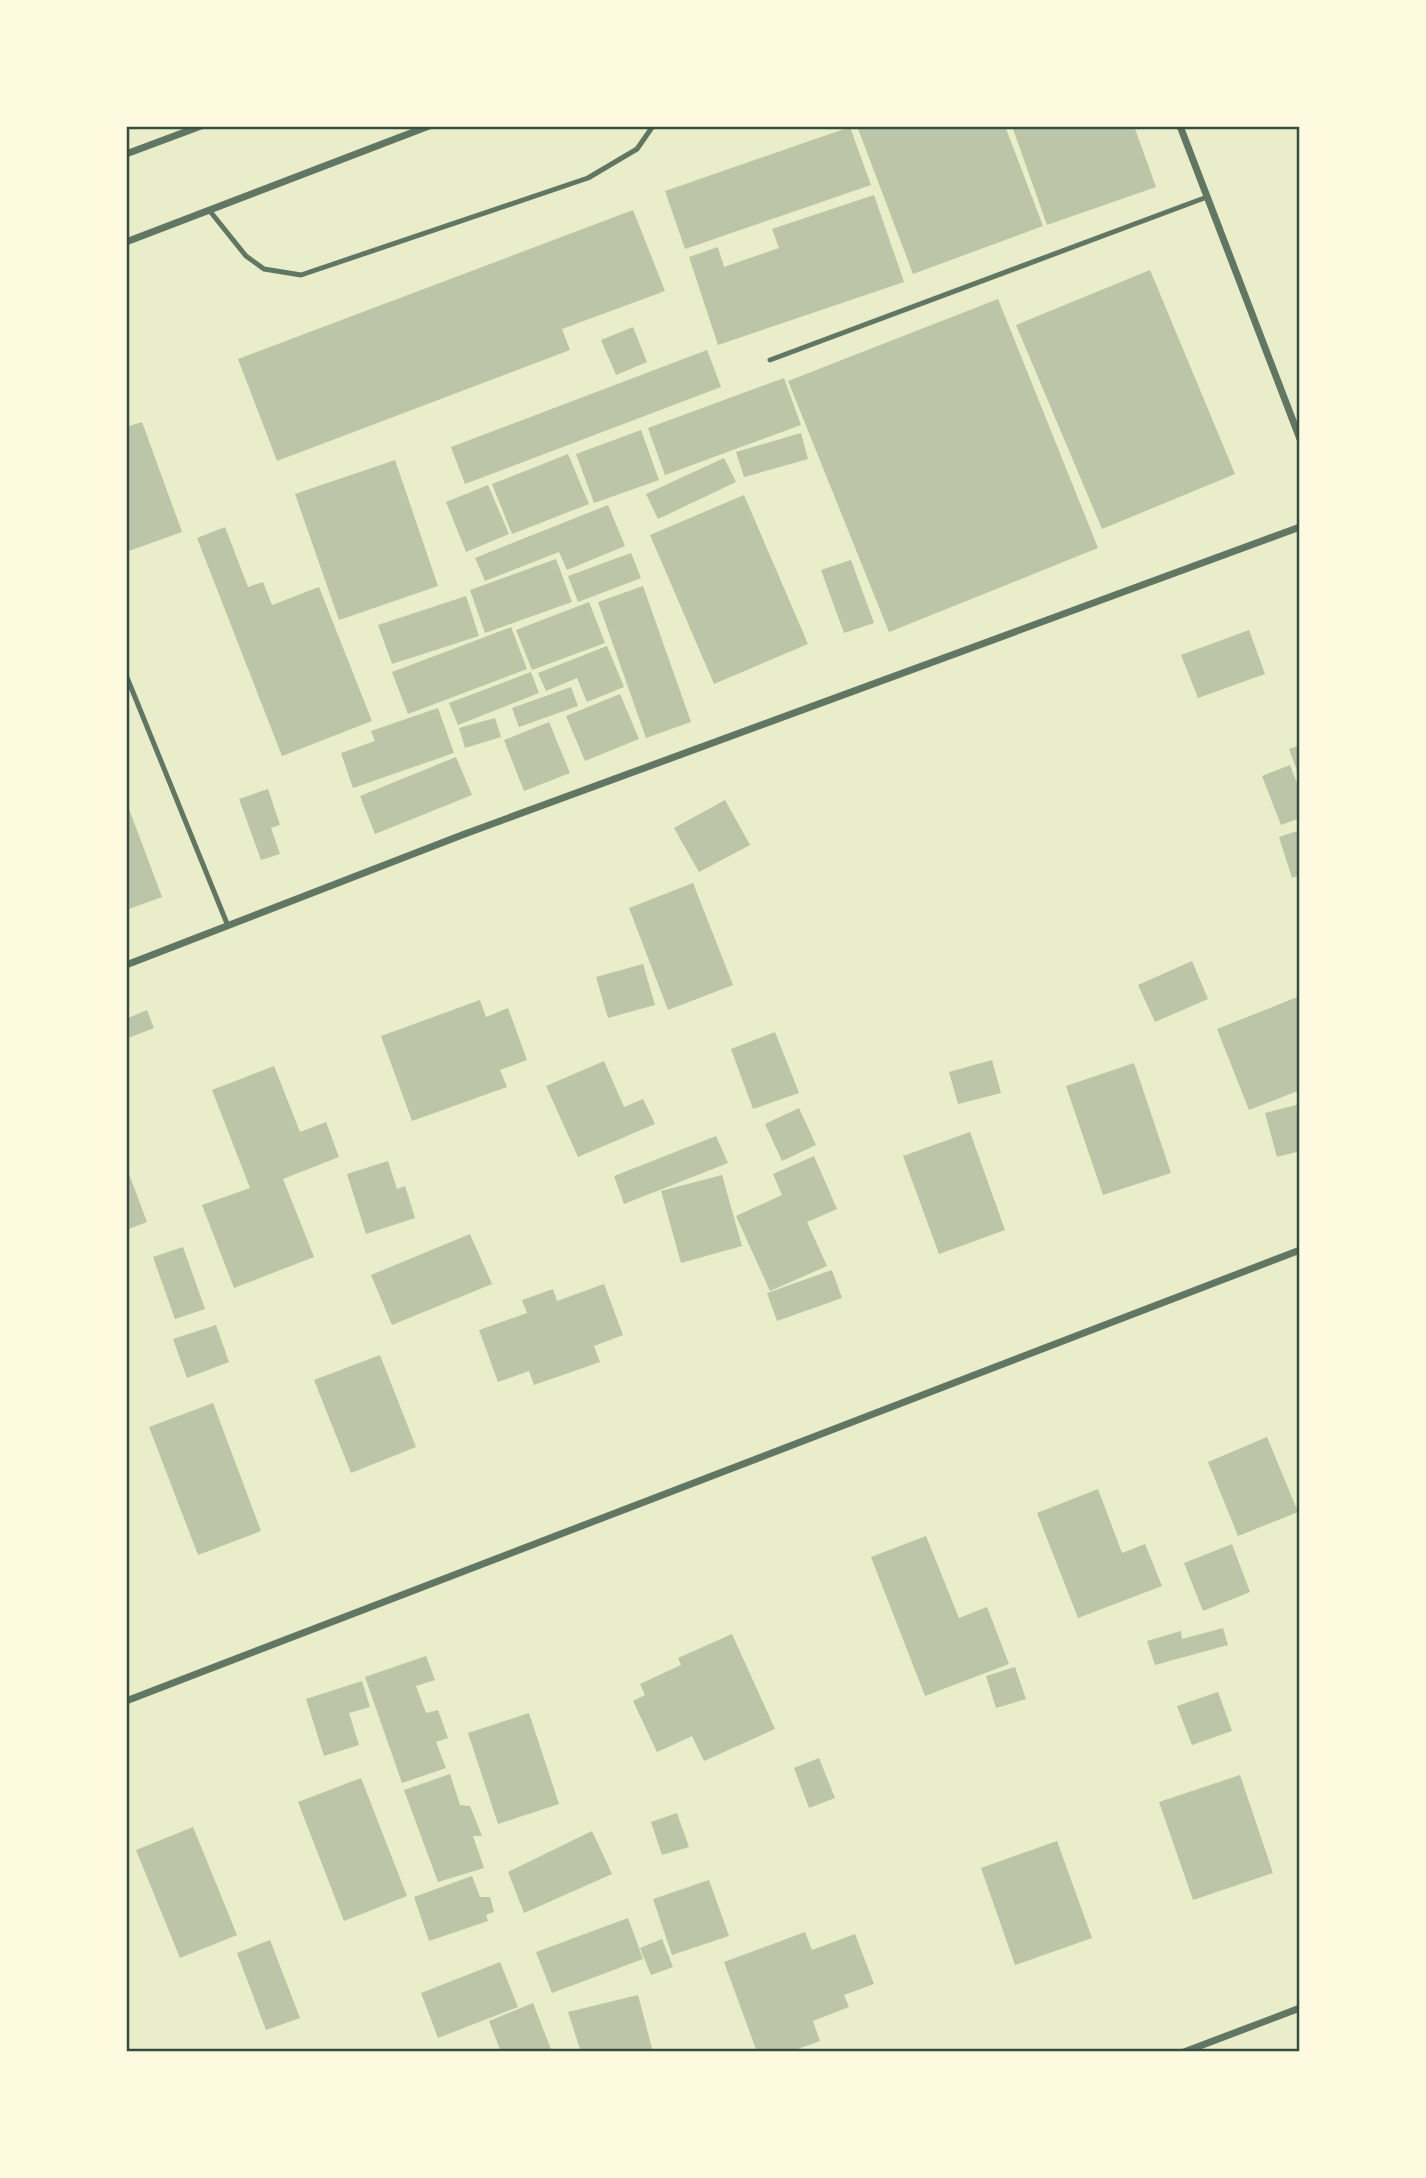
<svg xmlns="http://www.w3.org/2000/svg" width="1426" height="2178" viewBox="0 0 1426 2178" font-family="'Playfair Display',serif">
<rect width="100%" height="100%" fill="#e9edc9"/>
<g fill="#bcc5a7">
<path d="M857 126H1005L1043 226 913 274Z"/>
<path d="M1012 126H1134L1156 187 1047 225Z"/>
<path d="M850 127 871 185 685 249 665 191Z"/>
<path d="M874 195 904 282 718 345 689 257 718 247 724 267 779 248 772 229Z"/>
<path d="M633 210 665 291 562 329 570 350 277 461 238 359Z"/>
<path d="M1150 270 1235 474 1102 529 1016 325Z"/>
<path d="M998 299 1098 548 889 632 788 381Z"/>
<path d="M633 327 647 362 616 375 601 340Z"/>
<path d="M707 350 721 387 465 484 451 447Z"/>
<path d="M784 378 801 425 665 475 648 428Z"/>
<path d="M142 422 182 532 126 552V427Z"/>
<path d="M641 430 659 480 594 503 576 454Z"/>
<path d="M801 433 808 459 744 477 736 452Z"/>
<path d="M568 454 589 504 512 534 492 484Z"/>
<path d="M724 458 736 482 658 519 646 494Z"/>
<path d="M395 460 438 586 339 620 295 494Z"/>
<path d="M488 485 509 534 466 552 446 502Z"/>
<path d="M744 495 808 644 714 684 650 535Z"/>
<path d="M608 505 625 546 567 570 559 552 485 581 475 558Z"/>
<path d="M225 527 248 587 263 582 272 605 319 587 372 721 282 756 197 538Z"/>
<path d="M631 553 641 578 578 602 568 576Z"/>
<path d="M556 559 572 602 485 633 470 590Z"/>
<path d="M851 560 874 623 844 633 821 570Z"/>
<path d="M643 586 691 722 646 738 598 602Z"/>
<path d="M466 596 479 636 392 664 378 625Z"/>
<path d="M589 602 605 643 532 670 516 630Z"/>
<path d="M511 627 527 669 408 714 392 672Z"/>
<path d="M1249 630 1265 674 1198 698 1181 655Z"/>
<path d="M607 646 624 687 587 702 577 678 546 691 538 673Z"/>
<path d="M531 672 539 693 458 725 449 703Z"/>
<path d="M571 687 578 706 519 727 512 708Z"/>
<path d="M620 694 639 739 585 761 566 716Z"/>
<path d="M438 708 454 753 353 788 341 753 375 741 371 731Z"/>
<path d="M495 718 501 737 465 748 459 728Z"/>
<path d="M549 722 570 773 524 791 504 740Z"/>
<path d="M1300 745V779L1289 749Z"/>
<path d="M456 757 472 795 375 834 360 796Z"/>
<path d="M1290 765 1300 791V818L1281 825 1262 776Z"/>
<path d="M268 789 280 825 271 828 280 854 261 860 239 799Z"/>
<path d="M725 800 750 845 699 872 674 828Z"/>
<path d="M126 801 162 897 126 910Z"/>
<path d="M1300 830V875L1292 878 1279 837Z"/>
<path d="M693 883 733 985 668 1010 629 908Z"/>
<path d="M1192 961 1208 999 1155 1022 1138 985Z"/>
<path d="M643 964 655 1005 608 1018 596 977Z"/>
<path d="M1300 996V1090L1249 1110 1217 1029Z"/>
<path d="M480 1000 486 1017 508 1008 527 1060 500 1070 507 1087 412 1121 381 1036Z"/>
<path d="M147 1010 154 1028 126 1039V1019Z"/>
<path d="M775 1032 799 1093 753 1109 731 1049Z"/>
<path d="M992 1060 1001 1093 958 1104 949 1072Z"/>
<path d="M604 1061 624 1107 643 1099 655 1124 578 1157 546 1086Z"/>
<path d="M1134 1063 1171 1173 1103 1195 1066 1086Z"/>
<path d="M274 1066 300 1132 326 1122 339 1157 283 1179 314 1257 234 1288 202 1205 250 1188 212 1090Z"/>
<path d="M1300 1104V1151L1277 1157 1265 1113Z"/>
<path d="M799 1108 816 1145 782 1161 765 1124Z"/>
<path d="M970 1132 1005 1230 939 1254 903 1156Z"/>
<path d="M716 1136 728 1163 624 1204 614 1176Z"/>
<path d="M814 1156 837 1209 807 1222 827 1266 770 1291 736 1216 782 1195 773 1174Z"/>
<path d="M388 1161 397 1189 405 1186 415 1218 366 1234 347 1174Z"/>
<path d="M126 1166 147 1222 126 1230Z"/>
<path d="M722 1175 742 1246 681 1263 661 1191Z"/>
<path d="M470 1234 492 1284 392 1325 371 1275Z"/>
<path d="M183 1247 205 1309 175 1319 153 1257Z"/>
<path d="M832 1270 842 1298 777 1321 767 1293Z"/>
<path d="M604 1284 623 1335 594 1346 600 1362 534 1385 529 1371 498 1382 479 1330 527 1313 522 1300 553 1289 557 1301Z"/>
<path d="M216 1325 229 1362 187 1378 173 1339Z"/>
<path d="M380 1355 416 1447 351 1473 314 1380Z"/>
<path d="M213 1403 261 1531 198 1555 149 1427Z"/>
<path d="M1267 1437 1298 1512 1238 1536 1208 1462Z"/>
<path d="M1098 1489 1122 1553 1145 1544 1162 1586 1078 1618 1037 1513Z"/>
<path d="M926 1536 959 1618 987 1607 1009 1664 925 1696 871 1557Z"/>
<path d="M1232 1544 1250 1592 1203 1611 1184 1563Z"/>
<path d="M1223 1628 1228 1645 1155 1665 1147 1641 1181 1631 1182 1639Z"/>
<path d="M732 1634 775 1729 704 1761 692 1736 657 1752 633 1701 645 1695 640 1684 681 1665 678 1658Z"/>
<path d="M426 1656 435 1680 416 1686 426 1713 438 1710 448 1738 436 1742 446 1768 402 1783 365 1677Z"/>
<path d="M1015 1667 1026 1699 996 1708 986 1676Z"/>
<path d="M362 1681 370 1707 349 1713 359 1745 324 1756 306 1699Z"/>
<path d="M1218 1692 1232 1731 1192 1745 1177 1706Z"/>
<path d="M529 1713 559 1804 498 1824 468 1733Z"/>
<path d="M819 1758 835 1798 809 1808 794 1768Z"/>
<path d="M450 1774 460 1805 470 1806 482 1836H473L484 1868 438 1882 404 1790Z"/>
<path d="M1240 1775 1273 1873 1193 1900 1159 1802Z"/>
<path d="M361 1778 407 1896 344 1921 298 1802Z"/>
<path d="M677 1813 689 1847 662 1855 651 1822Z"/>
<path d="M193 1827 237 1935 180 1958 136 1850Z"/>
<path d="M592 1831 612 1874 524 1913 508 1872Z"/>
<path d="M1057 1841 1092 1938 1015 1965 981 1868Z"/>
<path d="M472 1876 480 1897H490L494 1912 486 1915 488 1921 429 1941 414 1897Z"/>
<path d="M709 1880 729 1936 672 1955 653 1899Z"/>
<path d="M628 1918 643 1959 552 1993 536 1952Z"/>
<path d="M805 1932 812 1950 855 1934 874 1984 844 1995 849 2007 813 2021 820 2041 789 2052H757L724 1962Z"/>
<path d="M662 1939 673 1967 651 1975 640 1948Z"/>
<path d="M270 1940 300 2018 266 2030 237 1953Z"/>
<path d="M500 1962 518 2007 438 2038 421 1993Z"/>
<path d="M638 1995 653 2052H581L568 2012Z"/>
<path d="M533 2003 552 2052H501L489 2021Z"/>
</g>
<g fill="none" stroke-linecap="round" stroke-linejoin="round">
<g stroke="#617663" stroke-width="5">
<path d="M209 210 246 256 264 269 301 275 588 178 637 149 653 126"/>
<path d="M770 360 1207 197"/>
<path d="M126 675 228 926"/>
</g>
<g stroke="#617663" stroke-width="7">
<path d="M1180 126 1300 439"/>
<path d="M126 154 201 126"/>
<path d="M126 242 429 126"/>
<path d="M126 965 462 835 1300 527"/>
<path d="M126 1701 1300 1250"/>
<path d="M1184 2052 1300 2008"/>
</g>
</g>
<rect width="1426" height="2178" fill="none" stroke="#fefae0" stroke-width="256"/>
<rect x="128" y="128" width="1170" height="1922" fill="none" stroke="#344e41" stroke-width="2.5"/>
</svg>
